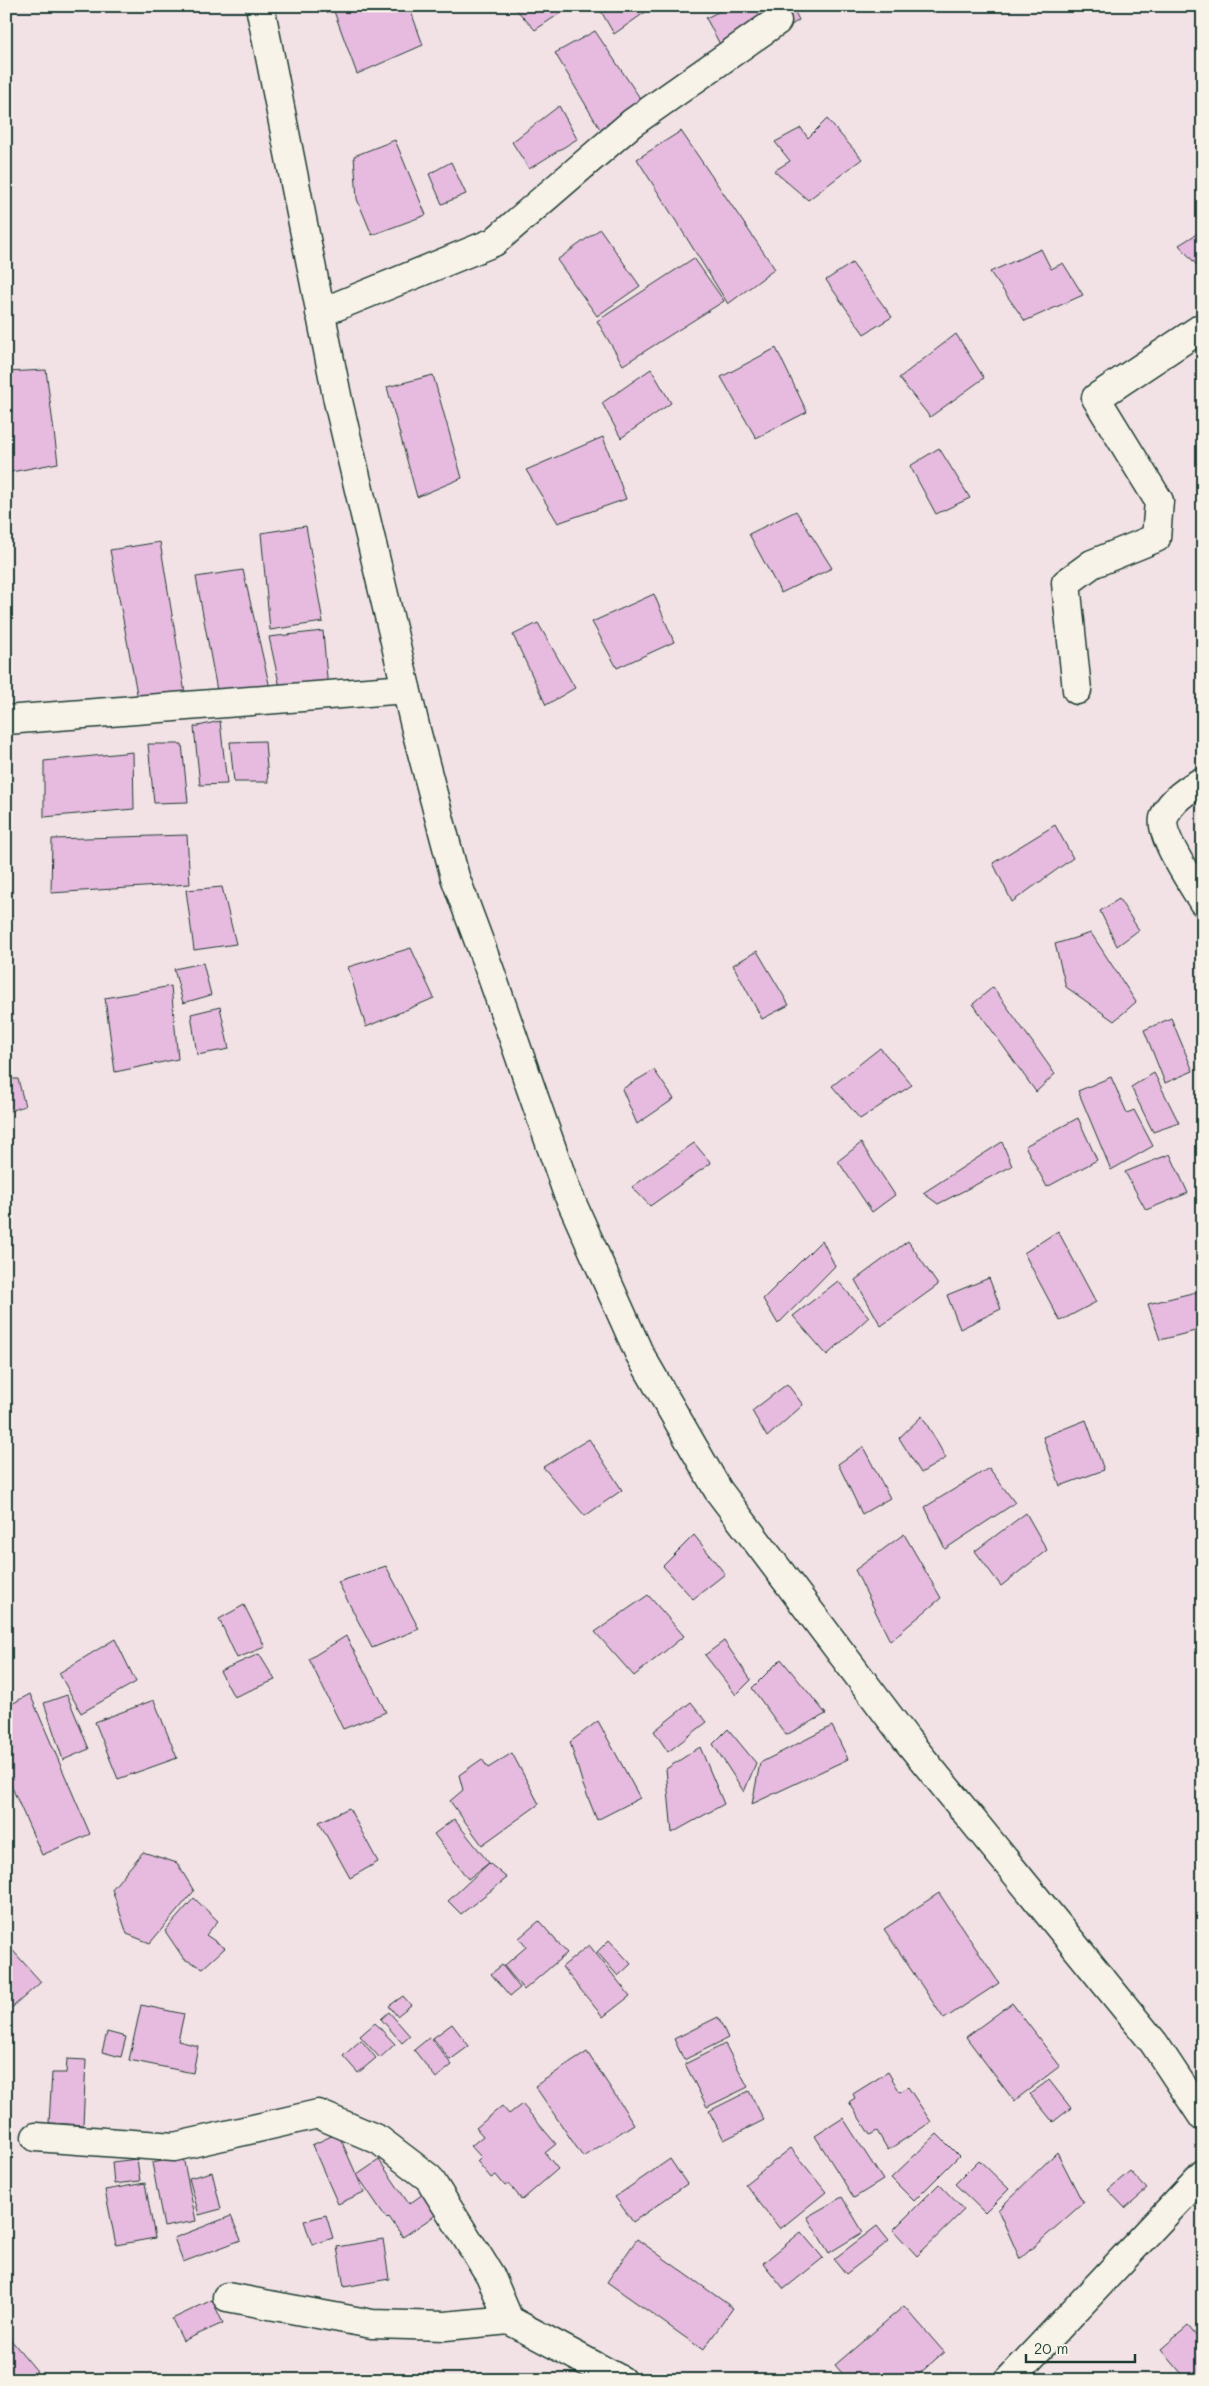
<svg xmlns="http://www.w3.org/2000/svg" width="1209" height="2386" viewBox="0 0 1209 2386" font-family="Mali,sans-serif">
<rect width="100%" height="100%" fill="#f2e2e5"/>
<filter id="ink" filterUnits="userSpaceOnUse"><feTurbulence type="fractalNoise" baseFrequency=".02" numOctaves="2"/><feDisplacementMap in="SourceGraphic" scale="10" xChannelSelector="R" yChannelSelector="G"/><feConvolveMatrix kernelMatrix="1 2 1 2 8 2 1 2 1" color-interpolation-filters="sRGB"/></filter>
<g filter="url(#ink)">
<g fill="#e7badf" stroke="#1f3d34">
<path d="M332 6H409L423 45 357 74Z"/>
<path d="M513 6H571L535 30Z"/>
<path d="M598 6H654L614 34Z"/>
<path d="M730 6H792L799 20 731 65 706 18Z"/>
<path d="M595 31 642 101 600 129 555 53Z"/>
<path d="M559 106 577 139 529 169 512 142Z"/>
<path d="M827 119 862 159 808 200 774 171 790 161 775 142 801 128 808 138Z"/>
<path d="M681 131 775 269 728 304 637 159Z"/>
<path d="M395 140 426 215 372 235 357 199 354 156Z"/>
<path d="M451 162 466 194 442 204 429 174Z"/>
<path d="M600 229 640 286 597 316 557 260Z"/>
<path d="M1203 230V269L1201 270 1179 245Z"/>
<path d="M1041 249 1051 269 1063 263 1083 295 1025 321 990 272Z"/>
<path d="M694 258 724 301 623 365 597 321Z"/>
<path d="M852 263 892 317 864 334 826 280Z"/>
<path d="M956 334 984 378 930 417 899 378Z"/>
<path d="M776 348 807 412 756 438 721 377Z"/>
<path d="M651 369 671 403 621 438 602 403Z"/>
<path d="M46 370 58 463 6 473V372Z"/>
<path d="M433 375 462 478 417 497 387 387Z"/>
<path d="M603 437 626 499 558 523 526 470Z"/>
<path d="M939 448 970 498 936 514 910 466Z"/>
<path d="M796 511 832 568 781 593 749 534Z"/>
<path d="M306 526 323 622 270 630 261 533Z"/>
<path d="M160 542 185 693 138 699 110 550Z"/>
<path d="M243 570 270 688 218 696 196 577Z"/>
<path d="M654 594 674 642 617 668 592 622Z"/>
<path d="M538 623 575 688 546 705 513 635Z"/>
<path d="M323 631 328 690 281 692 269 637Z"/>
<path d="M220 721 227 784 200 785 194 727Z"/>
<path d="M265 741 268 782H234L230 742Z"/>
<path d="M148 744H182L188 802 154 803Z"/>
<path d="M133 752 134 809 44 817V761Z"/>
<path d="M1055 825 1073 858 1012 902 993 863Z"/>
<path d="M187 835 190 884 51 893 52 839Z"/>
<path d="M222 887 236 944 194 950 186 890Z"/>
<path d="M1119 899 1139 930 1117 946 1100 911Z"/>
<path d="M1091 933 1136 1002 1114 1021 1066 987 1055 944Z"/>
<path d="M411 948 434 998 366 1027 348 967Z"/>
<path d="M757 951 789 1005 762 1019 733 965Z"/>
<path d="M203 963 211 995 183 1003 174 969Z"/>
<path d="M171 986 178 1059 115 1072 105 998Z"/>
<path d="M993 987 1055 1074 1036 1092 973 1004Z"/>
<path d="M220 1007 229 1049 197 1055 191 1014Z"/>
<path d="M1171 1018 1193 1071 1165 1083 1144 1030Z"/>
<path d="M880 1048 912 1085 860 1119 832 1086Z"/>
<path d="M654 1070 674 1099 637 1124 622 1089Z"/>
<path d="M1154 1073 1179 1123 1153 1132 1131 1087Z"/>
<path d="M1111 1077 1127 1113 1134 1110 1153 1146 1111 1170 1078 1091Z"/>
<path d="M6 1079H18L25 1106 6 1112Z"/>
<path d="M1078 1118 1097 1160 1047 1187 1025 1146Z"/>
<path d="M1002 1142 1012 1166 938 1204 923 1193Z"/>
<path d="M694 1143 711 1163 650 1206 632 1187Z"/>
<path d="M861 1143 895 1195 872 1212 838 1161Z"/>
<path d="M1170 1154 1188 1193 1146 1210 1125 1172Z"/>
<path d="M1058 1231 1096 1302 1060 1321 1024 1253Z"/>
<path d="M822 1240 835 1266 778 1324 763 1299Z"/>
<path d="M908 1241 938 1285 881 1326 855 1280Z"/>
<path d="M989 1278 1001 1309 960 1329 947 1295Z"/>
<path d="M838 1281 869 1317 827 1355 793 1316Z"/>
<path d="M1200 1291 1203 1299V1329L1160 1340 1148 1304Z"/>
<path d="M787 1384 803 1405 767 1437 752 1411Z"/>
<path d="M922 1416 946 1458 921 1473 899 1438Z"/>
<path d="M1086 1420 1104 1470 1060 1486 1043 1437Z"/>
<path d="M589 1439 622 1490 585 1516 543 1467Z"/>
<path d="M863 1447 890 1498 862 1514 838 1464Z"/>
<path d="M989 1468 1015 1503 945 1549 925 1507Z"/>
<path d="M1026 1513 1047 1550 1001 1586 975 1551Z"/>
<path d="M904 1534 941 1598 890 1641 855 1570Z"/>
<path d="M694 1535 725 1574 693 1599 663 1566Z"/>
<path d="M386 1566 419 1629 372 1648 338 1582Z"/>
<path d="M648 1595 684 1636 634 1676 595 1632Z"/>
<path d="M244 1605 265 1647 237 1658 219 1619Z"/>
<path d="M346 1636 386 1712 343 1729 309 1659Z"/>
<path d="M115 1639 136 1682 81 1713 59 1673Z"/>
<path d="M724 1641 751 1680 736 1695 705 1655Z"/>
<path d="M259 1654 275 1680 234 1697 220 1671Z"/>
<path d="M781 1659 826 1714 786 1735 752 1688Z"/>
<path d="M30 1694 90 1834 42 1855 6 1774V1707Z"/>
<path d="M67 1695 89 1749 63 1760 44 1703Z"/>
<path d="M154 1700 177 1758 118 1779 95 1722Z"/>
<path d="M691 1702 707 1722 668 1752 654 1731Z"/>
<path d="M598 1721 640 1798 597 1820 583 1785 570 1742Z"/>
<path d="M832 1726 848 1759 752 1804 760 1763Z"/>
<path d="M728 1729 756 1763 744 1792 713 1744Z"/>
<path d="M700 1747 724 1804 672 1833 666 1769Z"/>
<path d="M512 1753 539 1804 482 1845 450 1801 463 1790 459 1775 482 1759 488 1768Z"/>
<path d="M349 1808 378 1862 350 1878 319 1822Z"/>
<path d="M454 1819 489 1863 468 1879 434 1834Z"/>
<path d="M143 1852 177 1863 194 1891 150 1943 127 1934 112 1889Z"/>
<path d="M489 1863 507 1878 461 1914 448 1901Z"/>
<path d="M939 1893 999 1983 944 2019 884 1929Z"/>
<path d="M194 1898 218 1921 206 1935 225 1948 203 1968 184 1959 165 1931Z"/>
<path d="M539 1921 567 1953 524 1990 504 1966 526 1947 519 1938Z"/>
<path d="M609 1940 631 1964 618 1976 597 1952Z"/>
<path d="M6 1943 41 1982 6 2013Z"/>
<path d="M589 1945 630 1996 603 2017 562 1967Z"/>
<path d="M502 1965 520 1988 510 1996 491 1974Z"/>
<path d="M403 1996 411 2005 397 2016 389 2006Z"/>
<path d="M1012 2003 1060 2066 1014 2101 966 2037Z"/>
<path d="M141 2005 184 2014 178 2041 198 2046 193 2073 129 2060Z"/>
<path d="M389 2012 410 2036 402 2043 381 2019Z"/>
<path d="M718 2017 728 2038 684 2060 674 2039Z"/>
<path d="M375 2023 395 2044 380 2058 360 2036Z"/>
<path d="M452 2024 469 2046 450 2060 433 2038Z"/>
<path d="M107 2032 126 2037 121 2057 102 2052Z"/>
<path d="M430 2037 452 2065 436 2078 414 2050Z"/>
<path d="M361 2040 376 2058 358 2073 343 2056Z"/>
<path d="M725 2044 748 2087 707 2107 685 2064Z"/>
<path d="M587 2052 634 2124 583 2157 535 2086Z"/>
<path d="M67 2059 86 2060 83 2125 49 2123 52 2073H66Z"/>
<path d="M888 2072 900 2092 908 2087 931 2122 888 2150 877 2131 870 2135 849 2102 855 2098 853 2094Z"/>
<path d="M1049 2080 1071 2108 1053 2122 1030 2094Z"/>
<path d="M749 2091 764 2120 724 2140 709 2111Z"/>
<path d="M522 2104 556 2144 545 2153 558 2169 522 2200 509 2184 505 2186 496 2175 491 2178 477 2161 481 2157 471 2146 483 2136 476 2128 502 2106 509 2114Z"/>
<path d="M843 2118 883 2180 854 2198 815 2136Z"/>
<path d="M338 2133 364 2192 338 2204 312 2145Z"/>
<path d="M937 2134 959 2156 914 2201 891 2178Z"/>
<path d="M791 2148 826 2192 780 2229 745 2184Z"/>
<path d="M1057 2152 1083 2203 1020 2259 998 2210Z"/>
<path d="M183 2157 196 2221 164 2227 152 2163Z"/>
<path d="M137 2159 140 2181 114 2184 112 2162Z"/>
<path d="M670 2159 687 2184 633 2222 615 2197Z"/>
<path d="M379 2160 409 2204 426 2192 440 2212 403 2237 389 2217 387 2219 357 2175Z"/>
<path d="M979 2160 1009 2189 985 2213 955 2184Z"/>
<path d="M1130 2171 1147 2189 1125 2208 1108 2190Z"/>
<path d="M212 2172 221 2209 199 2215 189 2178Z"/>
<path d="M145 2183 155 2238 116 2245 105 2190Z"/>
<path d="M939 2184 964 2210 917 2256 893 2230Z"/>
<path d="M842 2197 863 2232 829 2253 807 2217Z"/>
<path d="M326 2215 333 2238 312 2245 304 2221Z"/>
<path d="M231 2216 241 2240 183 2262 174 2238Z"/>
<path d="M877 2226 889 2241 846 2274 834 2259Z"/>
<path d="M801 2232 823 2258 784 2289 763 2263Z"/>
<path d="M383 2239 389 2279 344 2287 337 2247Z"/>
<path d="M637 2239 733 2308 703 2350 607 2282Z"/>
<path d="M212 2300 223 2323 183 2341 172 2319Z"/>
<path d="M904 2306 944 2352 912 2380H848L835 2365Z"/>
<path d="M1188 2326 1203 2344V2374L1196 2380H1187L1161 2349Z"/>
<path d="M6 2334 37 2371 26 2380H6Z"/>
</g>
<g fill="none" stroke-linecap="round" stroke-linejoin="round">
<defs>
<g id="minor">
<path d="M320 313 494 242 632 123 777 21"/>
<path d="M1077 690 1066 583 1092 564 1156 538 1159 501 1096 398 1203 327"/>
<path d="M6 720 406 689"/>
<path d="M1203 781C1188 789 1169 801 1164 818 1159 835 1193 885 1203 902"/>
<path d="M36 2137 174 2147 318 2114 379 2140 429 2178 490 2275 509 2320 621 2380"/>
<path d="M227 2297 372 2324 445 2326 509 2320"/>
</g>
<g id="tertiary">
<path d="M260 6 338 401 416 730 455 877 490 971 567 1192 639 1353 718 1490 907 1740 1154 2043 1203 2117"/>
<path d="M1009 2380 1203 2174"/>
</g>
</defs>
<use href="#minor" stroke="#1f3d34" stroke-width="31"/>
<use href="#tertiary" stroke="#1f3d34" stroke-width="31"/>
<use href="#minor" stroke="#f7f3e8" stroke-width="28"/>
<use href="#tertiary" stroke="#f7f3e8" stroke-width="28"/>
</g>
</g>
<rect width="1209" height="2386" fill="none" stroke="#f7f3e8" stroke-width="25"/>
<rect x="12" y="12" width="1184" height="2361" fill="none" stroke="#1f3d34" stroke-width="2" filter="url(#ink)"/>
<path d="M1026 2354v8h109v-8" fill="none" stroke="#1f3d34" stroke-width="2.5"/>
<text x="1034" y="2354" font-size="15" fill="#1f3d34" stroke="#f7f3e8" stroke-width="4" paint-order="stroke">20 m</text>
</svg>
